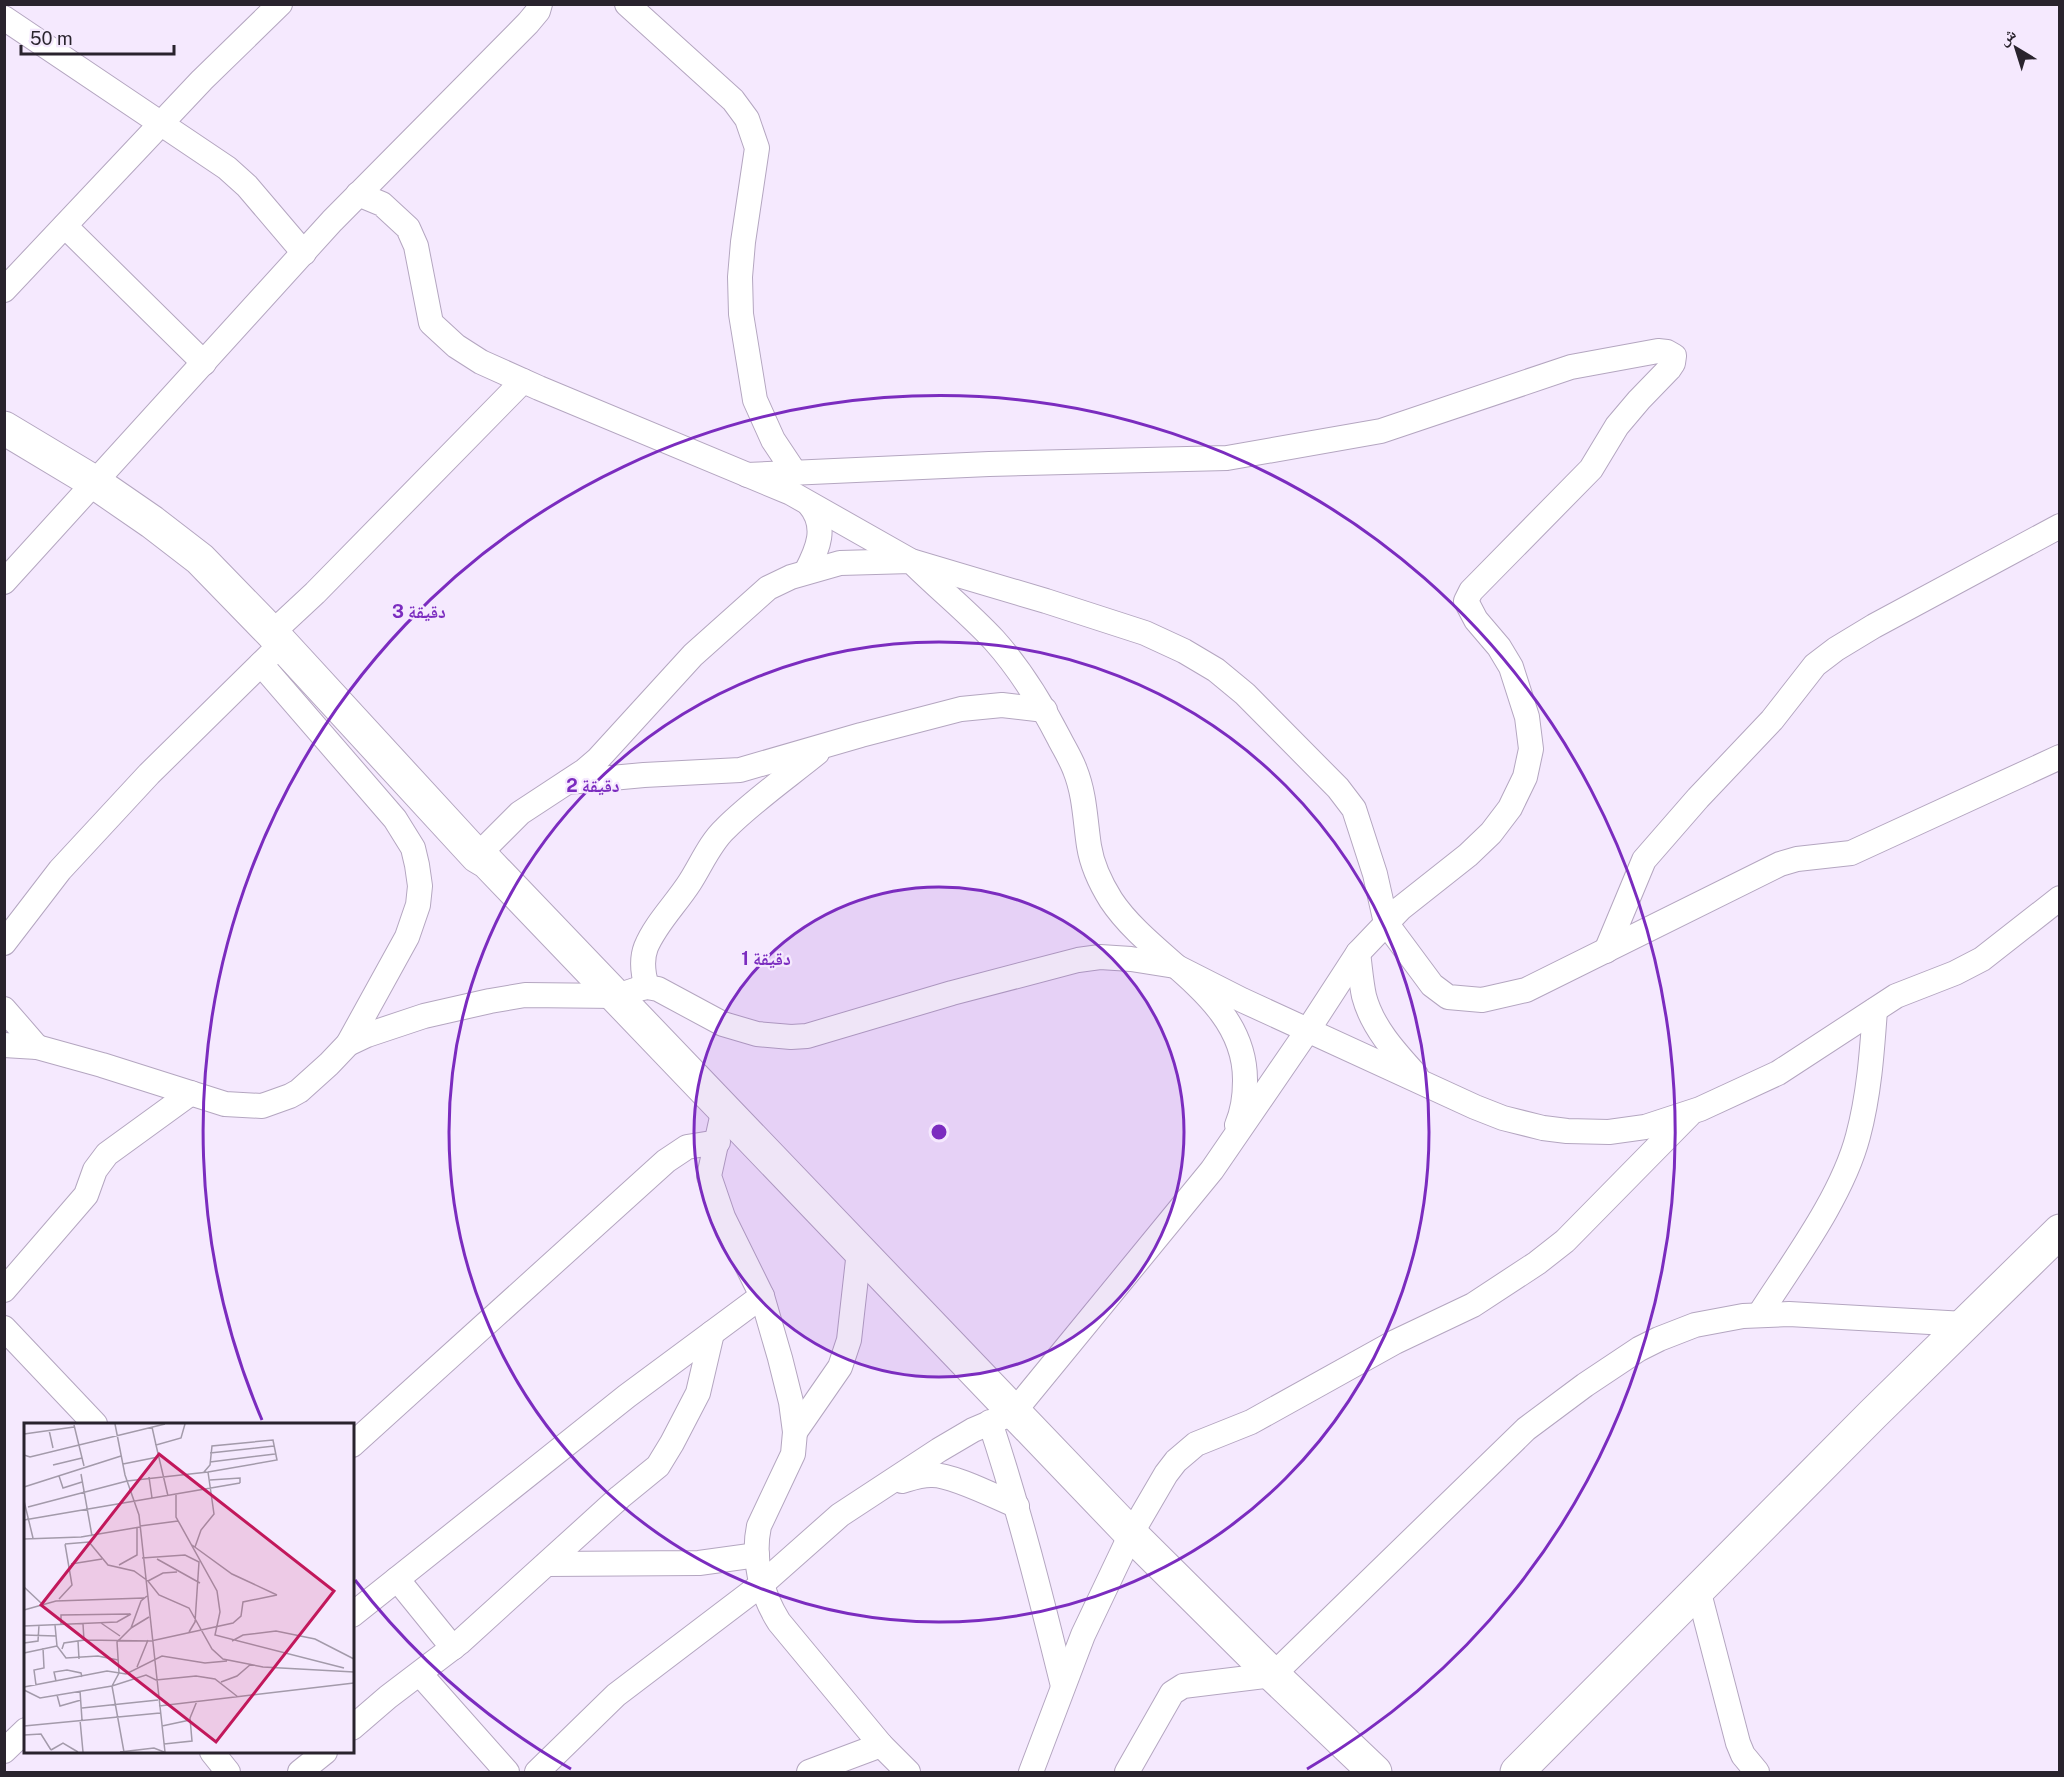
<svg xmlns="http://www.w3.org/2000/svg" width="2064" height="1777" viewBox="0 0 2064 1777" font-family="'Public Sans','Noto Naskh Arabic',sans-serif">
<rect width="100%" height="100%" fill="#f5e9fe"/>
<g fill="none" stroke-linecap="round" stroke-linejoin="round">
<defs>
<g id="street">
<path d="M627 4 733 100 747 119 757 148 743 242 740 277 741 314 755 400 773 440 795 473"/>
<path d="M4 18 227 168 247 186 304 253"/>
<path d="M358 194 382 204 408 228 416 246 431 323 456 346 481 362 539 388 791 493 911 561 1046 601 1145 633 1184 651 1216 670 1245 694 1338 788 1354 809 1375 874 1386 923 1432 985 1448 997 1482 1000 1526 990 1780 864 1797 859 1851 853 2060 757"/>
<path d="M65 226 204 363"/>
<path d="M4 290 202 80 280 4"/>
<path d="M806 572C818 549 828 526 809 504"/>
<path d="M4 582 332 221 528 23 538 11 540 4"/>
<path d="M272 633 315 593 523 381"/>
<path d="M261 664 395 819 413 848 417 865 420 886 418 905 407 937 348 1044"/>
<path d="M568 782 644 775 740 770 861 735 961 709 1002 705 1045 710"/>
<path d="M477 856 520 813 584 771 598 759 693 655 768 588 791 577 840 563 911 561C938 588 968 612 994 640 1020 669 1041 703 1059 738 1064 748 1071 759 1075 770 1085 795 1085 820 1089 846 1092 865 1101 884 1111 900 1152 962 1246 997 1245 1081 1245 1096 1243 1111 1237 1125"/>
<path d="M4 943 60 870 149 774 271 654"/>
<path d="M1606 951 1644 860 1698 798 1772 720 1815 665 1836 649 1874 626 2060 526"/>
<path d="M1358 953C1360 967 1361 982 1364 996 1372 1027 1395 1052 1416 1075"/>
<path d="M647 987C643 974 641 960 646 947 656 923 676 904 690 882 701 865 710 843 725 829 753 801 786 778 817 753"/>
<path d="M4 1009 37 1047"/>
<path d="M4 1045 37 1047 102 1065 225 1104 262 1106 290 1096 299 1091 329 1064 348 1044 367 1035 424 1016 490 1001 525 995 617 996 638 989 647 987 658 989 723 1024 757 1034 791 1037 807 1036 952 993 1078 960 1100 957 1131 959 1175 966 1242 1000 1475 1107 1503 1118 1543 1128 1567 1131 1609 1132 1645 1127 1700 1109 1778 1073 1896 996 1955 973 1982 959 2060 898"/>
<path d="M724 1108 709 1176 723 1217 762 1296 780 1358 791 1402 795 1432 793 1454 759 1526C752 1559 761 1593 779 1622L881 1745 908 1772"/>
<path d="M4 1290 86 1195 95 1170 107 1154 191 1093"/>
<path d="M1759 1315C1793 1262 1842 1197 1858 1136 1869 1095 1872 1052 1875 1010"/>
<path d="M4 1328 95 1424"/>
<path d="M990 1422C1019 1509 1041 1597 1063 1686"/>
<path d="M795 1432 840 1367 849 1340 859 1251"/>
<path d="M352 1445 666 1161 687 1147 718 1142"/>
<path d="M902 1481C912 1478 920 1475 931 1475 951 1474 996 1497 1017 1506"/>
<path d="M547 1564 699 1563 757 1555"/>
<path d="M397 1579 453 1648"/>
<path d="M1698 1589 1738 1743 1743 1755 1757 1772"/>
<path d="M352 1615 627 1396 762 1296"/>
<path d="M420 1674 507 1772"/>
<path d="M352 1728 388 1697 459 1643 620 1497 658 1466 672 1443 698 1393 712 1333"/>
<path d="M4 1751 26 1730"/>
<path d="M212 1752 228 1772"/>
<path d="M300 1772 325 1752"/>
<path d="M537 1772 616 1695 762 1584 840 1515 939 1450 973 1430 1013 1413 1212 1170 1308 1030 1358 953 1401 908 1468 855 1491 833 1510 808 1525 777 1531 749 1527 717 1511 667 1499 647 1476 620 1466 601 1471 591 1591 469 1617 426 1639 400 1669 369 1673 363 1674 356 1667 352 1658 351 1571 367 1381 431 1227 458 989 464 747 475"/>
<path d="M809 1772 881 1745"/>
<path d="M1031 1772 1083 1635 1131 1534 1166 1474 1176 1461 1196 1444 1251 1422 1395 1342 1473 1305 1537 1263 1565 1241 1689 1115"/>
<path d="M1127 1772 1172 1693 1183 1686 1273 1675 1526 1429 1585 1385 1639 1349 1659 1339 1695 1325 1743 1316 1789 1314 1965 1324"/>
</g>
<g id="secondary">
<path d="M4 428 94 482 152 522 200 559 272 633 477 856 487 862 1131 1534 1273 1675 1375 1772"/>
<path d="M1517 1772 1873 1414 2060 1231"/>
</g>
</defs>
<use href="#street" stroke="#b4a6c0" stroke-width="26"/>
<use href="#secondary" stroke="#b4a6c0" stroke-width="35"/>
<use href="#street" stroke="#fff" stroke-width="24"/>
<use href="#secondary" stroke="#fff" stroke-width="33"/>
</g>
<circle cx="939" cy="1132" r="245" fill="#7b2cbf" fill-opacity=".12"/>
<g fill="none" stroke="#7b2cbf" stroke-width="3">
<circle cx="939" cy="1132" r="245"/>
<circle cx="939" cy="1132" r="490"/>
<path d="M571 1769A736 736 0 0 1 355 1580M262 1420A736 736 0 1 1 1307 1769"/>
</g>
<g transform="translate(24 1423)">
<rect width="330" height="330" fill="#f5e9fe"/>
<path fill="none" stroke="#a39aaa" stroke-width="1.5" d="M91 1 101 52 115 92 141 329M50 2 60 43M128 4 132 22M25 7 29 25M0 11 50 4M186 30 250 23M0 32 6 34 141 1M186 39 251 31M99 41 134 34M29 42 58 35M57 51 68 113M35 53 39 65 58 59M125 54 128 75M186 57 216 55V60M0 64 97 33M152 71V94L193 168 196 189 191 212 320 245M144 73 132 22 157 15 161 1M0 78 9 115M4 84 103 58 184 49 253 37 249 17 188 23 186 42 180 49M0 97 216 60M116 103 154 98M0 116 57 114 116 104M41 121 65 119 84 142 110 148 124 158 135 172 165 185 188 226 199 236 239 244 330 249M168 122 208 151 253 172M171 124 177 107 190 91 184 49M118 135 161 132 175 139 171 199 165 209M133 136 176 160M47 141 78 136M95 142 113 132V105M124 158 139 150 153 149M0 164 17 180M35 176 48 162 41 121M0 187 32 178 120 175M77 200 96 213M37 201V192L106 191M31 202 33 223 42 235 74 233 94 237M0 203 93 199 107 191M107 205 125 194M0 212 32 213M60 217 127 218 209 200 217 193 219 179 253 172M54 218 55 236M208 218 219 212 252 208 291 216 330 236M0 220 14 218 15 202M38 226 40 220 60 217 59 201M0 230 33 223M113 244 124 217M32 258 30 249 43 247 57 250 58 254M197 259 213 253 227 241M12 262 10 247 20 245 19 225M0 264 83 248 102 251 138 233 181 240 203 238M0 267 16 275 88 263 122 252 132 257 172 253 191 256 214 274M56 268 58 297M33 272 36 283 57 277M135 283 330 260M58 285 134 277M56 297 59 329M0 303 136 290M138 303 166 297M0 312 17 311 27 327M140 321 168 318 166 295 173 278M27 327 39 320 54 329M96 329 130 325 140 329M100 329 88 263 95 250 93 219 107 205 117 178 123 173"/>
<path fill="#c2185b" fill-opacity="0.15" stroke="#c2185b" stroke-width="3" d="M135 31 310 168 192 319 17 182Z"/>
<rect width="330" height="330" fill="none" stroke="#29232d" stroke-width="3"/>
</g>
<circle cx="939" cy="1132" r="9" fill="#7b2cbf" stroke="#f5e9fe" stroke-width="3"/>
<g font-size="18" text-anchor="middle" font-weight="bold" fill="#7b2cbf" stroke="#f5e9fe" stroke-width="4.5" stroke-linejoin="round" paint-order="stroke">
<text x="419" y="618">3 دقيقة</text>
<text x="593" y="792">2 دقيقة</text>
<text x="766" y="965">1 دقيقة</text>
</g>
<rect width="2064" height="1777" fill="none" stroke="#29232d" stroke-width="12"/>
<g transform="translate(2016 48) rotate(322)" stroke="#f5e9fe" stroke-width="4.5" paint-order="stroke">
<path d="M0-4.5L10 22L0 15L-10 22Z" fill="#29232d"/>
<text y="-9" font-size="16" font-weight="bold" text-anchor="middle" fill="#29232d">ش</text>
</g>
<path d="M21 45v9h153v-9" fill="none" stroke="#29232d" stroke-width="3"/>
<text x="30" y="45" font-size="18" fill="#29232d" stroke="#f5e9fe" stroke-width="4.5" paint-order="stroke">50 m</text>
</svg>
